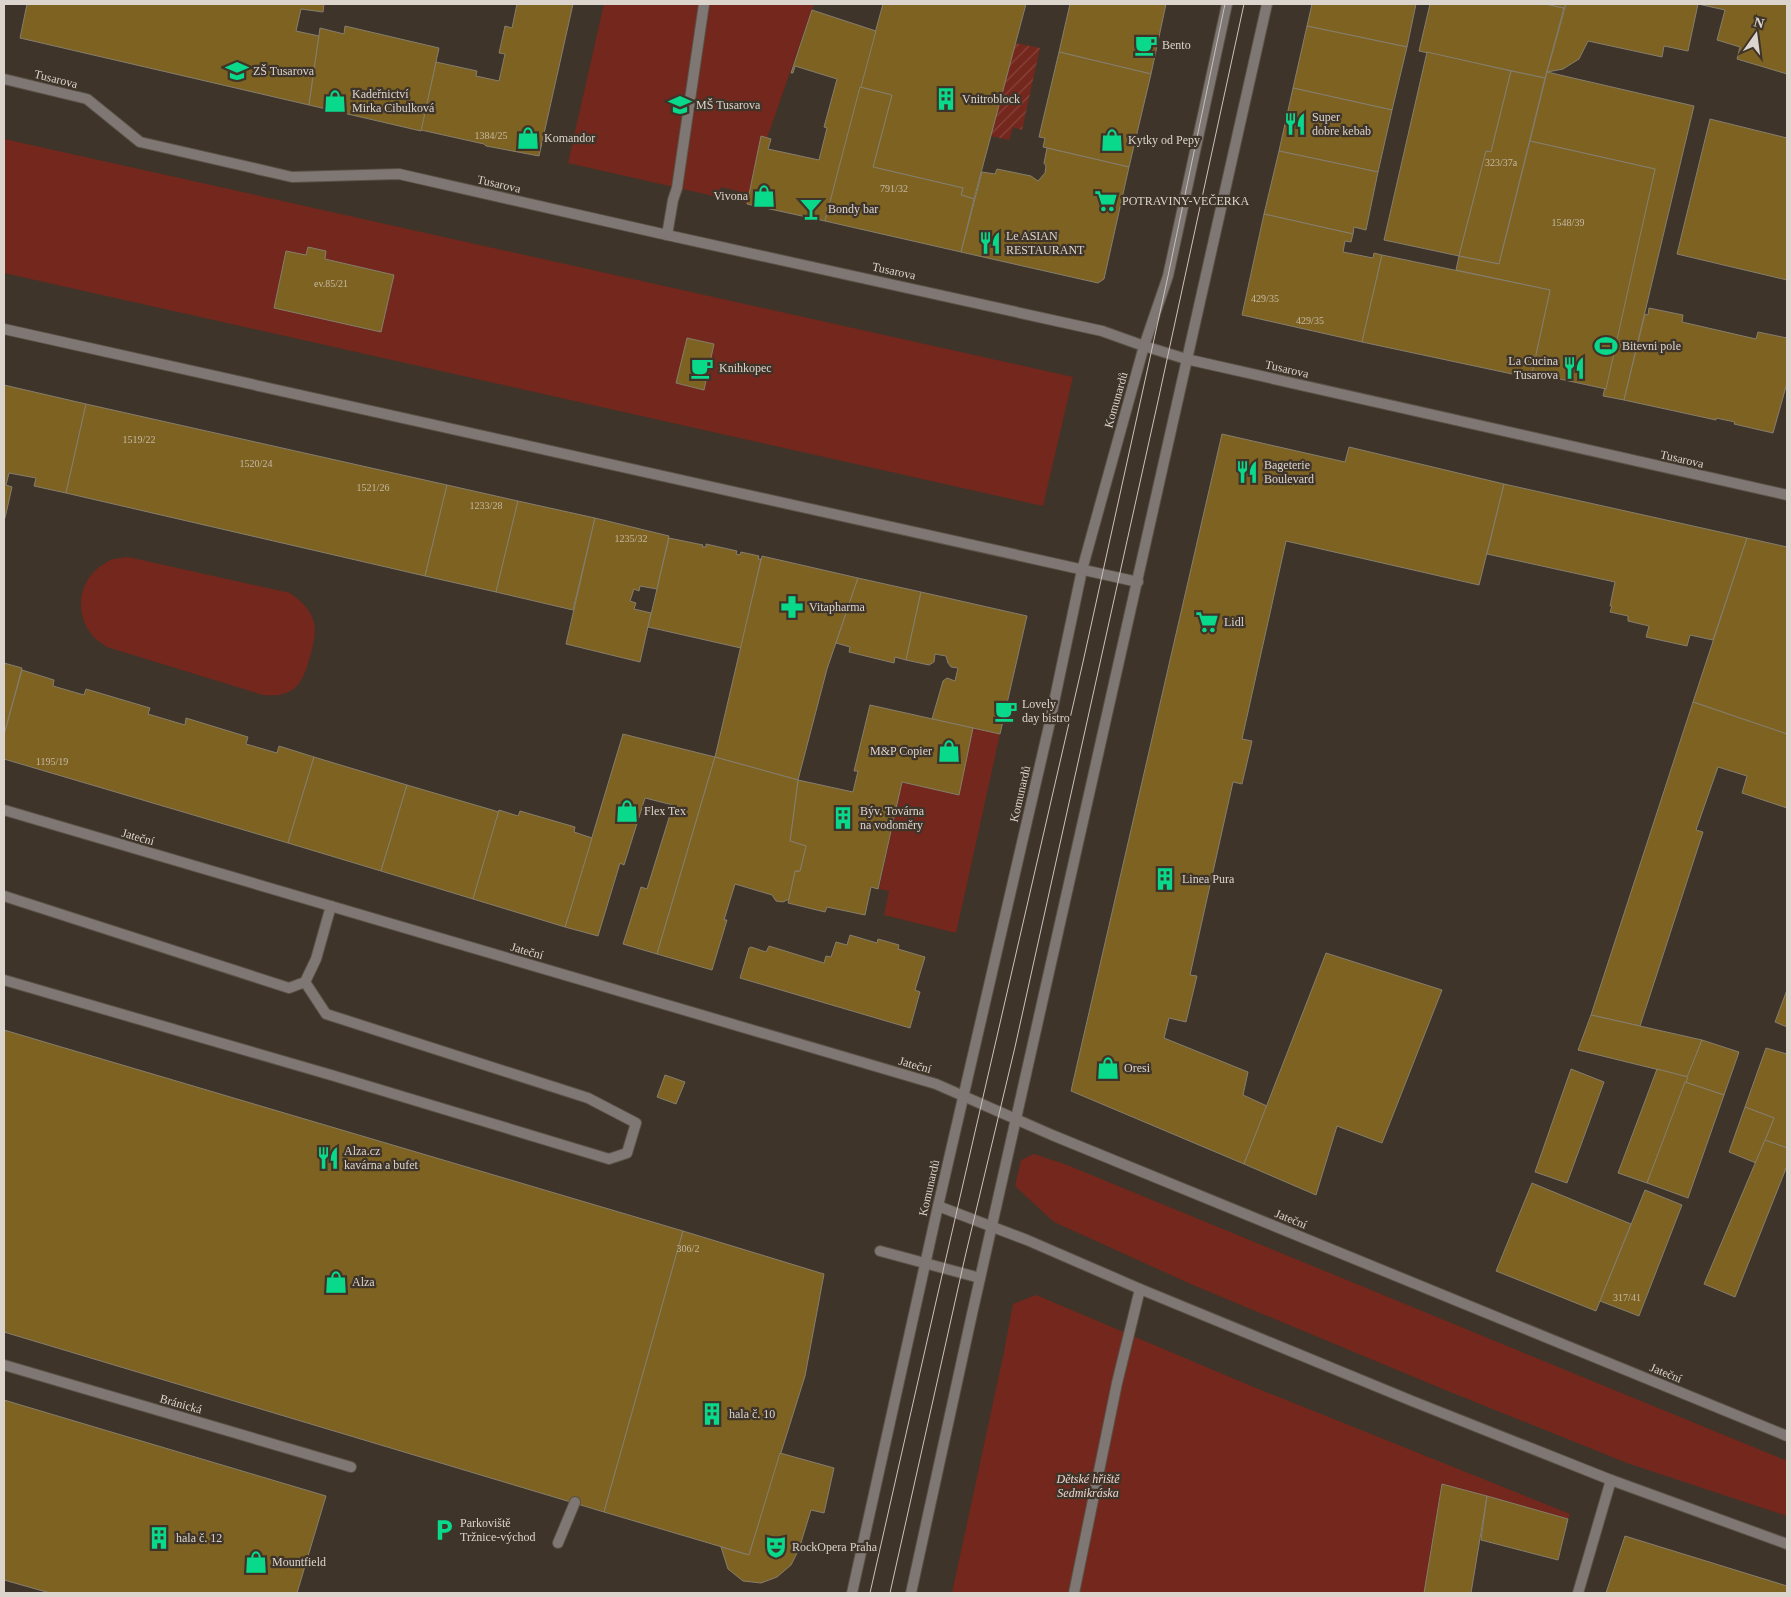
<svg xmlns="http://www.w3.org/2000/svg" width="1791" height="1597" viewBox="0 0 1791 1597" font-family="'Times New Roman',serif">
<defs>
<pattern id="garden-furrows" width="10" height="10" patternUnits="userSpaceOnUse" patternTransform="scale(1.25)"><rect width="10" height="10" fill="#74271c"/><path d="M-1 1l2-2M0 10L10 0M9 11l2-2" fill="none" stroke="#87453c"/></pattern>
</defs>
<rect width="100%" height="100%" fill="#3f3429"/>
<g fill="#74271c" fill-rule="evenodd">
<path d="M604 4H814L767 138 761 137 747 204 744 203 746 193 721 187 718 197 568 163Z"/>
<path d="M4 139 1073 377 1043 506 4 273ZM308 247 326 251 325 259 394 275 381 332 274 308 286 251 306 255ZM687 338 714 344 704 390 676 383Z"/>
<path d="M128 557 290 593C300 600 308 607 313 619 317 630 314 641 311 653 303 682 297 698 263 695L107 647C102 643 96 640 92 635 72 610 80 575 109 561 114 558 122 558 128 557Z"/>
<path d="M973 728 1000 734 956 933 884 915 889 891 879 889 902 782 958 795Z"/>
<path d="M1034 1154 1067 1165 1787 1461V1516L1627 1463 1438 1387 1193 1285 1054 1222 1015 1186 1021 1160Z"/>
<path d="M1036 1295 1251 1386 1570 1514 1568 1519 1442 1484 1424 1593H952L1004 1352 1013 1304Z"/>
</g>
<path fill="url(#garden-furrows)" d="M1015 43 1040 48 1022 130 1013 127 1009 140 991 136Z"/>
<g fill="#7e6221" stroke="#857e6e">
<path d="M27 4H324L323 12 301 9 296 31 319 36 309 105 20 38Z"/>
<path d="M517 4H573L539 156 486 146 484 144 421 130 436 62 477 71 476 76 499 81 505 54 499 53 505 26 512 28Z"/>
<path d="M883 4H1026L974 199 961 195 963 188 873 167 892 95 860 87Z"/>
<path d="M1070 4H1166L1151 74 1059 52Z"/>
<path d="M1312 4H1416L1407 47 1307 26Z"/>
<path d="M1430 4H1545L1564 8 1545 78 1419 51Z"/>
<path d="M1545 4H1566L1564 8Z"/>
<path d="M1566 4H1787V74L1737 59 1740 47 1717 40 1725 10 1698 4 1688 51 1664 46 1662 57 1588 41 1579 59 1563 69 1547 72Z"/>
<path d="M812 10 876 31 825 221 747 204 761 136 771 139 768 149 819 160 827 128 824 127 837 79 795 66 793 73H791Z"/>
<path d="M345 26 439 48 421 131 309 105 320 28 344 34Z"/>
<path d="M1307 26 1407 47 1392 110 1293 88Z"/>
<path d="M1059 52 1151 74 1129 167 1043 147 1045 138 1039 137Z"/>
<path d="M1427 52 1511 71 1491 152 1486 151 1459 256 1384 240Z"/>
<path d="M1511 71 1545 78 1499 264 1459 256 1486 151 1491 152Z"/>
<path d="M1547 72 1694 106 1624 400 1603 396 1655 169 1530 141Z"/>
<path d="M860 87 892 95 873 167 963 188 961 195 974 199 961 252 825 221Z"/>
<path d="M1293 88 1392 110 1378 172 1279 151Z"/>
<path d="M1710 119 1787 138V280L1677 254Z"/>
<path d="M1530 141 1655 169 1606 389 1532 373 1550 290 1456 270 1459 256 1499 264Z"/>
<path d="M1047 148 1129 167 1104 279 1098 283 961 252 982 172 995 174 997 169 1031 176 1038 181 1045 173 1046 166 1044 163Z"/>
<path d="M1279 151 1378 172 1366 230 1354 227 1353 234 1264 214Z"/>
<path d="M1264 214 1353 234 1351 242 1345 241 1343 252 1373 258 1374 253 1382 255 1362 342 1242 315Z"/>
<path d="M308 247 326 251 325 259 394 275 381 332 274 308 286 251 306 255Z"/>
<path d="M1382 255 1550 290 1531 378 1362 342Z"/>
<path d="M1649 308 1683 315 1682 322 1756 339 1758 332 1787 338V383L1773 433 1734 424 1735 422 1716 418V420L1624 400 1645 314 1648 315Z"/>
<path d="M687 338 714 344 704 390 676 383Z"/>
<path d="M4 385 86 404 66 493 34 486 36 478 9 473 6 485 12 487 5 518H4Z"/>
<path d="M86 404 447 485 425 576 66 493Z"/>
<path d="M1222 434 1345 462 1349 447 1504 484 1479 585 1286 541 1242 739 1252 741 1242 784 1233 782 1190 975 1197 976 1186 1022 1169 1018 1164 1038 1248 1072 1243 1095 1267 1106 1244 1164 1071 1091Z"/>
<path d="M1504 484 1747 538 1713 640 1690 635 1687 646 1646 637 1649 626 1628 621V616L1610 612 1612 606H1610L1615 582 1487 554Z"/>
<path d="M447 485 518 501 496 592 425 576Z"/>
<path d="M518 501 595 518 573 610 496 592Z"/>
<path d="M595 518 669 536 657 589 640 586 639 591 634 589 630 601 636 603 634 609 651 613 640 662 566 644Z"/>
<path d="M669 538 703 545 702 547H706V544L737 551 736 554 740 555 741 552 759 556 758 559H761L741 648 648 627Z"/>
<path d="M1747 538 1787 547V734L1693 702Z"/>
<path d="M762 556 858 578 827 669 798 780 715 757Z"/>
<path d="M858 578 921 592 906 660 895 657 894 663 849 652 850 647 836 643Z"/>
<path d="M921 592 1027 616 1000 734 932 719 943 681 947 678 955 681 958 668 951 667 948 663 946 656 935 654 934 662 929 665 906 660Z"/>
<path d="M4 663 22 668 4 735Z"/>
<path d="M22 670 54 680 53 686 84 695 86 689 150 708 148 714 185 725 186 718 248 737 246 744 277 753 279 746 314 757 288 843 4 759V735Z"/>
<path d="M1693 702 1787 734V808L1742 793 1747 776 1718 767 1696 830 1703 832 1640 1026 1591 1015Z"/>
<path d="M870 705 973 728 959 795 902 782 878 889 871 887 865 915 827 907 825 912 788 903 795 871H800L806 846 790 841 798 780 853 792 858 771H854Z"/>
<path d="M623 734 715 757 657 954 623 944 641 887 647 889 673 805 645 798 624 865 620 863 598 936 565 927Z"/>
<path d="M314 757 407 785 381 871 288 843Z"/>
<path d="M715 757 798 780 790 841 806 846 800 871H795L789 899 783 902 776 901 772 895 735 884 724 920H727L712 970 657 954Z"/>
<path d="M407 785 499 812 473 899 381 871Z"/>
<path d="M499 810 518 816 520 811 575 827 574 832 592 838 565 927 473 899Z"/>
<path d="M850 935 877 943 878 939 899 945 898 949 925 957 915 990 920 992 910 1028 740 978 749 948 751 947 766 952 769 946 824 963 826 956 831 957 836 942 847 945Z"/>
<path d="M1326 953 1442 990 1382 1143 1337 1126 1316 1195 1244 1164Z"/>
<path d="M1787 990V1027L1775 1022Z"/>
<path d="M1591 1015 1702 1040 1688 1077 1578 1050Z"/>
<path d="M4 1030 683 1231 604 1512 4 1332Z"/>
<path d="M1702 1040 1739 1052 1724 1095 1685 1082Z"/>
<path d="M1766 1048 1787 1054V1148L1765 1140 1774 1118 1745 1107Z"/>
<path d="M1571 1069 1604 1082 1567 1183 1535 1172Z"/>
<path d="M1657 1069 1688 1077 1647 1183 1618 1173Z"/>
<path d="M665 1075 685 1082 676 1104 657 1097Z"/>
<path d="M1685 1082 1724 1095 1688 1198 1647 1183Z"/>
<path d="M1745 1107 1774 1118 1756 1163 1729 1152Z"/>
<path d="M1765 1140 1787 1148V1166L1735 1297 1704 1284Z"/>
<path d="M1532 1183 1631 1224 1596 1311 1496 1271Z"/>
<path d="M1645 1190 1682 1205 1639 1316 1600 1301Z"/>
<path d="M683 1231 824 1274 805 1376 749 1555 604 1512Z"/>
<path d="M4 1400 326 1496 297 1593H50L4 1580Z"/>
<path d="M780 1453 834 1468 824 1513 811 1510 799 1549 791 1565 777 1577 761 1583 743 1581 728 1569 721 1547 749 1555Z"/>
<path d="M1442 1484 1487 1496 1471 1593H1424Z"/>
<path d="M1487 1496 1568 1519 1558 1560 1481 1540Z"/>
<path d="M1625 1536 1787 1586V1593H1606Z"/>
</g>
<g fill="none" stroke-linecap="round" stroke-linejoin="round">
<defs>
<g id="service">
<path d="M667 235 673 200 677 188 704 4"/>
<path d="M4 896 289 988 305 982 316 959 331 906"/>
<path d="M4 980 331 1075 609 1159 627 1153 636 1123 588 1098 326 1014 305 982"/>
<path d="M880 1251 980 1278"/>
<path d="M558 1543 575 1502"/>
<path d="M1074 1593 1117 1383 1140 1289"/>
<path d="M1578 1593 1611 1480"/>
</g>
<path id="pedestrian" d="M4 1365 351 1467"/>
<g id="minor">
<path d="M4 79 87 99 140 142 292 177 399 174 667 235 1102 331 1144 346 1186 359 1787 495"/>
<path d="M4 329 1138 582"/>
</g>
<g id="tertiary">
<path d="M4 810 936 1084 1052 1135 1787 1436"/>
<path d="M938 1206 1027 1240 1140 1289 1412 1401 1611 1480 1787 1544"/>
<path d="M852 1593 938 1206 1049 726 1082 570 1144 346 1168 276 1227 4"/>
<path d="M911 1593 972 1314 1267 4"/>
</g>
</defs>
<use href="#service" stroke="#5b5147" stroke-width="12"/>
<use href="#pedestrian" stroke="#5b5147" stroke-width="12"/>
<use href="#minor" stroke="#5b5147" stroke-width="12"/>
<use href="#tertiary" stroke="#5b5147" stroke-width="12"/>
<use href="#service" stroke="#7e7773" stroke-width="10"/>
<use href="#pedestrian" stroke="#7e7773" stroke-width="10"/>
<use href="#minor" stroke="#7e7773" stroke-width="10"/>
<use href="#tertiary" stroke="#7e7773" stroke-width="10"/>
<g stroke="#cac2bb" stroke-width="1">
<path d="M870 1593 935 1306 1083 662 1168 276 1225 4"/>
<path d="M890 1593 965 1257 1015 1047 1158 401 1244 4"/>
</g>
</g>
<defs>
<symbol id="cafe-bare" viewBox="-9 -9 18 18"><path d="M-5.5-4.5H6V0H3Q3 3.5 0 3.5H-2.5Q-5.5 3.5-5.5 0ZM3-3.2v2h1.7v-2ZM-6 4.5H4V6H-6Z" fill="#09d98b" stroke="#3f3429" stroke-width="2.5" paint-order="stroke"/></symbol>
<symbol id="school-bare" viewBox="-9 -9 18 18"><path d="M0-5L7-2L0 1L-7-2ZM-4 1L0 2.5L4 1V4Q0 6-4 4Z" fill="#09d98b" stroke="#3f3429" stroke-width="2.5" paint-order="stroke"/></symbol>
<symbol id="building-bare" viewBox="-9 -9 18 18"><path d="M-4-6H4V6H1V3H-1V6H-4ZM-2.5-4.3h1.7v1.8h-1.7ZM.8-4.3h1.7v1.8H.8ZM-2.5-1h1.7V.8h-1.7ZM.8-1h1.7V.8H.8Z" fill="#09d98b" stroke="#3f3429" stroke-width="2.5" paint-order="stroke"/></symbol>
<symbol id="shop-bare" viewBox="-9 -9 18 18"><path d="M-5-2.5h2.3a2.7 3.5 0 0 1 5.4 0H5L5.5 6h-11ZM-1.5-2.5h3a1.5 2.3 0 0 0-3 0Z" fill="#09d98b" stroke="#3f3429" stroke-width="2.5" paint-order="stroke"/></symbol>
<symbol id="restaurant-bare" viewBox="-9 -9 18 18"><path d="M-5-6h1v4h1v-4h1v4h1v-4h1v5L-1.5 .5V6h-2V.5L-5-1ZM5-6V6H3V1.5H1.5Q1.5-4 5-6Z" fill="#09d98b" stroke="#3f3429" stroke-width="2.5" paint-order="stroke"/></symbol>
<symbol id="supermarket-bare" viewBox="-9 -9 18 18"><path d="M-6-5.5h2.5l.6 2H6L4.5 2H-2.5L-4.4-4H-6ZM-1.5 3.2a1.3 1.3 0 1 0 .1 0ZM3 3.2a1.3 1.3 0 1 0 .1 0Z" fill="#09d98b" stroke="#3f3429" stroke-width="2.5" paint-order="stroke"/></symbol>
<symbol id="bar-bare" viewBox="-9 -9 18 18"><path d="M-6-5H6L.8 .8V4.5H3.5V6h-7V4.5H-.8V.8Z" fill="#09d98b" stroke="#3f3429" stroke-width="2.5" paint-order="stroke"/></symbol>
<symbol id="stadium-bare" viewBox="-9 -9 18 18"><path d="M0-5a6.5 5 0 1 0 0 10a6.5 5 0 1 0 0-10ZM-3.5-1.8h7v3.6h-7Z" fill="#09d98b" stroke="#3f3429" stroke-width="2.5" paint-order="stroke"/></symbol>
<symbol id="pharmacy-bare" viewBox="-9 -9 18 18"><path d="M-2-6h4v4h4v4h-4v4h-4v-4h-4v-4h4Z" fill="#09d98b" stroke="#3f3429" stroke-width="2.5" paint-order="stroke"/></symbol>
<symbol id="parking-bare" viewBox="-9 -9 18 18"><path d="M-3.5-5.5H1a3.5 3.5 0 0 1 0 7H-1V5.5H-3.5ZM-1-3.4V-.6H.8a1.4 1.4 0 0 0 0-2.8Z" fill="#09d98b" stroke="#3f3429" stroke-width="2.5" paint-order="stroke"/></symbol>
<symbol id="theatre-bare" viewBox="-9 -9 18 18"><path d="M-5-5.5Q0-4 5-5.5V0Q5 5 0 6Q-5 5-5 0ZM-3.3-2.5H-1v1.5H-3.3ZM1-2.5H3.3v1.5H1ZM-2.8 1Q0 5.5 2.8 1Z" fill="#09d98b" stroke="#3f3429" stroke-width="2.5" paint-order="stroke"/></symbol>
</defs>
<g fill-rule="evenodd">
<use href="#cafe-bare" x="1130" y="29" width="32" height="32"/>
<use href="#school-bare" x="221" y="55" width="32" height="32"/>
<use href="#building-bare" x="930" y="83" width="32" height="32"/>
<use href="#shop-bare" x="319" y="85" width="32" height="32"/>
<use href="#school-bare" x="664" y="89" width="32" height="32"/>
<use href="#restaurant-bare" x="1279" y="108" width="32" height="32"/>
<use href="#shop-bare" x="512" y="122" width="32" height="32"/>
<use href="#shop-bare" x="1096" y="124" width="32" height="32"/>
<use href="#shop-bare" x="748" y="180" width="32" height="32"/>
<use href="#supermarket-bare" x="1090" y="185" width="32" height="32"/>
<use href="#bar-bare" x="795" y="193" width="32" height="32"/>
<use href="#restaurant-bare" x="974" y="227" width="32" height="32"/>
<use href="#stadium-bare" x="1590" y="330" width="32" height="32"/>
<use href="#cafe-bare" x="686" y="352" width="32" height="32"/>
<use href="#restaurant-bare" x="1558" y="352" width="32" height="32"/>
<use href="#restaurant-bare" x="1231" y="456" width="32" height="32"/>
<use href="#pharmacy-bare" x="776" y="591" width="32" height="32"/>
<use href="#supermarket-bare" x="1191" y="606" width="32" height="32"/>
<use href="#cafe-bare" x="990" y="695" width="32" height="32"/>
<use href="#shop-bare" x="933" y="735" width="32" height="32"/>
<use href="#shop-bare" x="611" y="795" width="32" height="32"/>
<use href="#building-bare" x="827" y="802" width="32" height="32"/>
<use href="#building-bare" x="1149" y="863" width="32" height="32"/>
<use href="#shop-bare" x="1092" y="1052" width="32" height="32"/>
<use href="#restaurant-bare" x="312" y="1142" width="32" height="32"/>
<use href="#shop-bare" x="320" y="1266" width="32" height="32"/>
<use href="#building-bare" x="696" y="1398" width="32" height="32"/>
<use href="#parking-bare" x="428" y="1514" width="32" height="32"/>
<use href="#building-bare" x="143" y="1522" width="32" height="32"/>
<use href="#theatre-bare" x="760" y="1531" width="32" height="32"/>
<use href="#shop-bare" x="240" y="1546" width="32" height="32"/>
</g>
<g text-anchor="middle" stroke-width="4.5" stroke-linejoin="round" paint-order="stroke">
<g font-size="10" fill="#c4b8a3">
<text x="491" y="139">1384/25</text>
<text x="1501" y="166">323/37a</text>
<text x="894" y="192">791/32</text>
<text x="1568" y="226">1548/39</text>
<text x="331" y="287">ev.85/21</text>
<text x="1265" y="302">429/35</text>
<text x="1310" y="324">429/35</text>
<text x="139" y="443">1519/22</text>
<text x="256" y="467">1520/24</text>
<text x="373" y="491">1521/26</text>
<text x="486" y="509">1233/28</text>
<text x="631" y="542">1235/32</text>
<text x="52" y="765">1195/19</text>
<text x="688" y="1252">306/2</text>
<text x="1627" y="1301">317/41</text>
</g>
<g font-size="12" fill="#dcd5ce" stroke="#3f3429" text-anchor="start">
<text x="1162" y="49">Bento</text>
<text x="253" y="75">ZŠ Tusarova</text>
<text x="352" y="98">Kadeřnictví<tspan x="352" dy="14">Mirka Cibulková</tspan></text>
<text x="962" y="103">Vnitroblock</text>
<text x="696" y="109">MŠ Tusarova</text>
<text x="1312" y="121">Super<tspan x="1312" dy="14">dobre kebab</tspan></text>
<text x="544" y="142">Komandor</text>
<text x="1128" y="144">Kytky od Pepy</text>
<text x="748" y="200" text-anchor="end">Vivona</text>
<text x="1122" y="205">POTRAVINY-VEČERKA</text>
<text x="828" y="213">Bondy bar</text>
<text x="1006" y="240">Le ASIAN<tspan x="1006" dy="14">RESTAURANT</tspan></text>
<text x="1622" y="350">Bitevni pole</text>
<text x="1558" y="365" text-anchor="end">La Cucina<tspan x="1558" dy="14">Tusarova</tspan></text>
<text x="719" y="372">Knihkopec</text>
<text x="1264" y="469">Bageterie<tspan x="1264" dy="14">Boulevard</tspan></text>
<text x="809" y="611">Vitapharma</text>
<text x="1224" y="626">Lidl</text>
<text x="1022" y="708">Lovely<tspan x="1022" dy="14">day bistro</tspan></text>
<text x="932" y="755" text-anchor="end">M&amp;P Copier</text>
<text x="644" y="815">Flex Tex</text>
<text x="860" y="815">Býv. Továrna<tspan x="860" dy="14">na vodoměry</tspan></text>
<text x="1182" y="883">Linea Pura</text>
<text x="1124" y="1072">Oresi</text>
<text x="344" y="1155">Alza.cz<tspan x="344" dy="14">kavárna a bufet</tspan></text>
<text x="352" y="1286">Alza</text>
<text x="729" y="1418">hala č. 10</text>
<text x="460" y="1527">Parkoviště<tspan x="460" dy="14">Tržnice-východ</tspan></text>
<text x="176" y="1542">hala č. 12</text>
<text x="792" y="1551">RockOpera Praha</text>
<text x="272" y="1566">Mountfield</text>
</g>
<g font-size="12" fill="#dcd5ce" stroke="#3f3429">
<text transform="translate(56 79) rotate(14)" y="4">Tusarova</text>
<text transform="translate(499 184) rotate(13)" y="4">Tusarova</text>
<text transform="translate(894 271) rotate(12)" y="4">Tusarova</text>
<text transform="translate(1287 369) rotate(13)" y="4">Tusarova</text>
<text transform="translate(1116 400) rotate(-74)" y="4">Komunardů</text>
<text transform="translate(1682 459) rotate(13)" y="4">Tusarova</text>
<text transform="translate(1020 794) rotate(-77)" y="4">Komunardů</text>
<text transform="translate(138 837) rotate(16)" y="4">Jateční</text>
<text transform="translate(527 951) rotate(16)" y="4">Jateční</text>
<text transform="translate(915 1065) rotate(16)" y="4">Jateční</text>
<text transform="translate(929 1188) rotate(-77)" y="4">Komunardů</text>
<text transform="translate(1291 1219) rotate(22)" y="4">Jateční</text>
<text transform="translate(1666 1373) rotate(22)" y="4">Jateční</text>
<text transform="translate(181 1404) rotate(16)" y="4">Bránická</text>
</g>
<g font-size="12" font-style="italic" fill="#eed6d1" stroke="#3f3429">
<text x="1088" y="1483">Dětské hřiště<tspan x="1088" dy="14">Sedmikráska</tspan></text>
</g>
</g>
<rect width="1791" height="1597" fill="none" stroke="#dcd5ce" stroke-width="10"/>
<g transform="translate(1756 35) rotate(14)" stroke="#3f3429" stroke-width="4" paint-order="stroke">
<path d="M0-4L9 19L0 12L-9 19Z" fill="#dcd5ce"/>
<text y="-8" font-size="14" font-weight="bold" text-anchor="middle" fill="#dcd5ce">N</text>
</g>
</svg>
